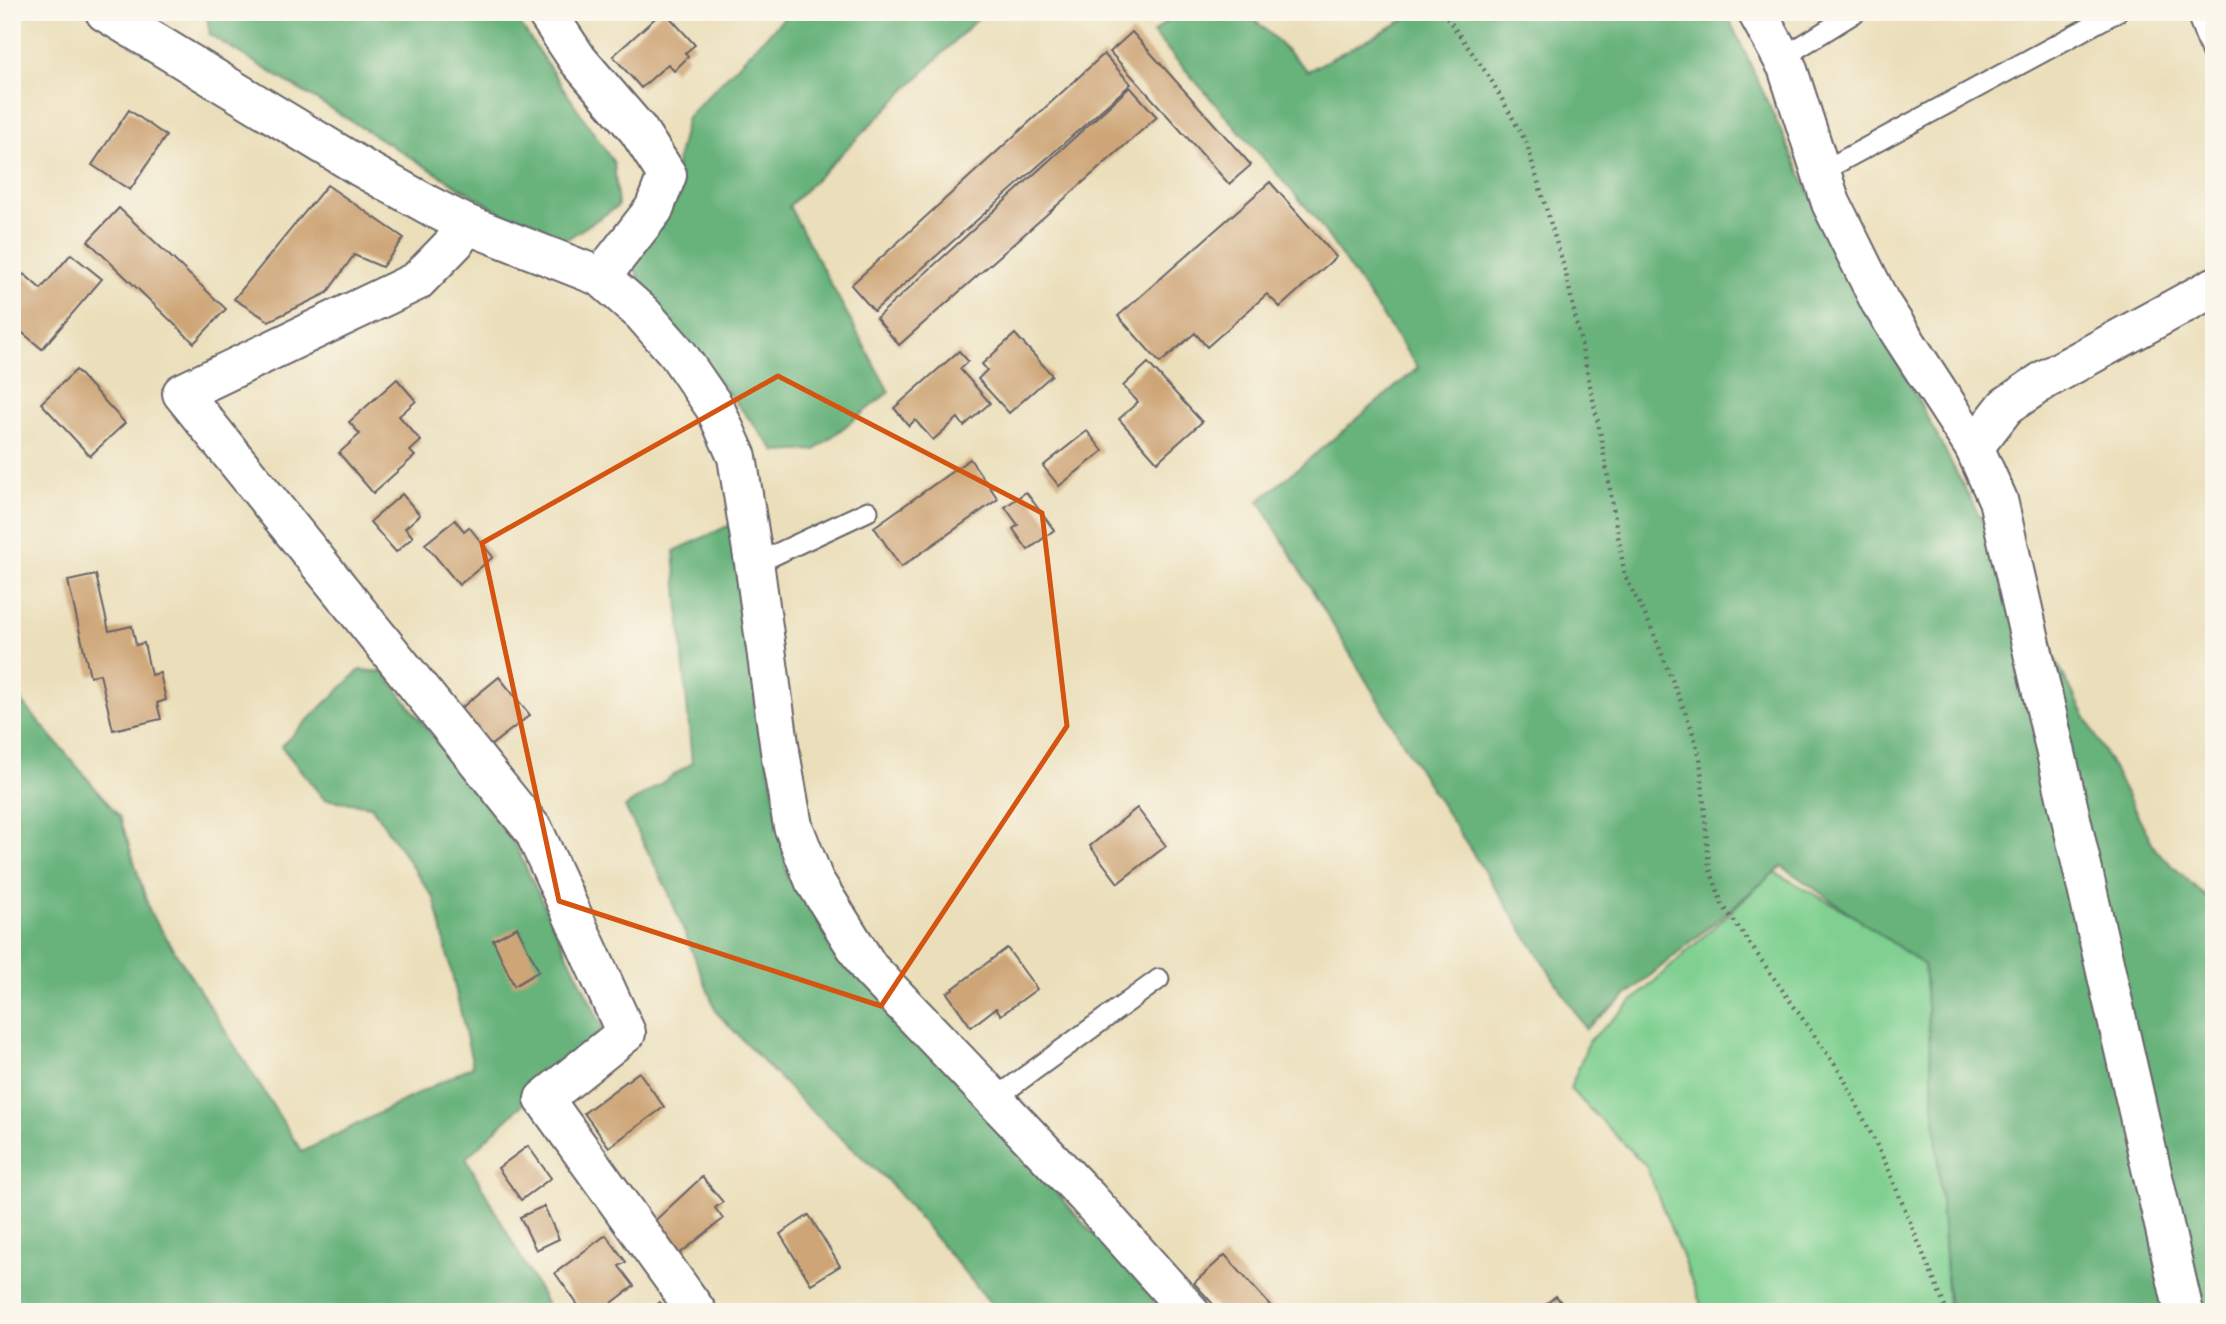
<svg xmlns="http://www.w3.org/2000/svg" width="2226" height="1324" viewBox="0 0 2226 1324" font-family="Itim,sans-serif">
<rect width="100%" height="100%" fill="#fbf7ec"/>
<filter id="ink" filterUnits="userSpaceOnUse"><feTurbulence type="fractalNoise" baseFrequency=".0143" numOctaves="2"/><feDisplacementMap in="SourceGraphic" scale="14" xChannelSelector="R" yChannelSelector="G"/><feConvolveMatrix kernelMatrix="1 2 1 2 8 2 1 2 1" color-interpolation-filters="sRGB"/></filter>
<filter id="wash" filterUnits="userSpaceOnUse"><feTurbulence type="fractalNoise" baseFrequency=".00686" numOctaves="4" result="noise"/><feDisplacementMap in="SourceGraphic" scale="28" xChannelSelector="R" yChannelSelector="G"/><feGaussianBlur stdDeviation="1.57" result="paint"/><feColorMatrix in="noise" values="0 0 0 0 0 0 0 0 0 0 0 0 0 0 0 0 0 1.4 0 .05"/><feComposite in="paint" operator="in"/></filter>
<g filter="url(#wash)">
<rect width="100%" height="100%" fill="#ebdfbb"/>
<path fill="#80d091" stroke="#517966" stroke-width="2" d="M1774 872 1928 956 1948 1312H1704L1646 1166 1570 1089 1589 1041Z"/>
<g fill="#68b27b" stroke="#456a5b" stroke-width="2">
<path d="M206 12H512L614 163 618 206 556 246 210 35Z"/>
<path d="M790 12H984L789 206 889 392 815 450 776 452 641 285 631 254 665 215 687 117Z"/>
<path d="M1177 12H1247L1308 71 1419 12H1726L1816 207 2156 850 2214 905V1312H1949L1924 965 1782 866 1586 1029 1426 781 1259 501 1418 368 1314 216 1153 33Z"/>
<path d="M730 525 788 879 1083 1223 1169 1312H998L888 1181 799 1099 717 1013 667 889 625 807 692 763 674 551Z"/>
<path d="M360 670 384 672 516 847 603 1028 466 1158 551 1312H12V690L120 817 150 912 302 1152 473 1066 435 900 371 806 324 799 281 746Z"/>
</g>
<g id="blocks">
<g fill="#cea577">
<path d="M662 12H665L695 45 685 53 688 57 674 71 668 64 641 88 613 56Z"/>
<path d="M1132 32 1251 165 1229 184 1110 52Z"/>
<path d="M1104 54 1131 84 874 311 851 285Z"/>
<path d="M1130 87 1157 117 899 345 876 318Z"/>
<path d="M129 110 166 136 130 190 92 165Z"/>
<path d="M1270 182 1336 257 1280 307 1267 294 1207 347 1195 333 1160 363 1118 316Z"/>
<path d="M327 185 404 238 382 267 354 255 327 293 269 321 234 299Z"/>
<path d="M119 208 226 309 194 343 88 241Z"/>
<path d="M71 254 102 279 42 349 12 324V288L24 274 41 289Z"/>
<path d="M1015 334 1052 375 1009 413 978 379 987 370 982 364Z"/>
<path d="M959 351 968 361 960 369 990 403 964 426 958 418 933 440 915 420 909 426 894 408Z"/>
<path d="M1148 363 1202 422 1157 462 1119 419 1138 402 1123 386Z"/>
<path d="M76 370 125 423 90 456 41 403Z"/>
<path d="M397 379 416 401 399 416 421 441 410 451 415 456 373 493 339 453 360 434 349 422Z"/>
<path d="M1087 431 1103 451 1059 486 1043 466Z"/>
<path d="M970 459 998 499 901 567 874 527Z"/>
<path d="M1026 492 1054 530 1028 550 1013 529 1018 525 1005 507Z"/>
<path d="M402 494 420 515 405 528 413 537 396 552 370 522Z"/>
<path d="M455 520 464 531 469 527 493 557 459 585 425 544Z"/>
<path d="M96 575 109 631 132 626 136 645 144 643 151 675 160 673 166 700 157 703 161 719 113 730 100 674 90 676 68 581Z"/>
<path d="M499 677 530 715 490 746 460 709Z"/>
<path d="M1137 808 1166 846 1118 883 1090 846Z"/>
<path d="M517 927 539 971 514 986 493 940Z"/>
<path d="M1007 948 1037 989 1001 1015 996 1008 971 1027 947 993Z"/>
<path d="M639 1072 664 1107 609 1147 584 1113Z"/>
<path d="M528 1146 551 1178 521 1200 498 1168Z"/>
<path d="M702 1177 723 1202 715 1208 723 1219 673 1259 647 1228Z"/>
<path d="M544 1206 559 1239 536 1250 520 1217Z"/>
<path d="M809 1215 840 1266 811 1284 780 1234Z"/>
<path d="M606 1235 626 1262 619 1266 634 1286 600 1312H583L555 1273Z"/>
<path d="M1225 1255 1276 1312H1220L1194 1283Z"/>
<path d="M1556 1296 1569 1312H1537Z"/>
<path d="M660 1302 667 1312H648Z"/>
</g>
</g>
</g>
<g filter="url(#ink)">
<use href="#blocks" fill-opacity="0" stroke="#686468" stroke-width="2"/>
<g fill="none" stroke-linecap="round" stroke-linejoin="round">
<defs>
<g id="lane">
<path d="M2196 12 2214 59"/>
<path d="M1782 58 1856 12"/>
<path d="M1821 172 2117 12"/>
<path d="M755 564 868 511"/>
<path d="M993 1100 1159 979"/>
</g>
<g id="street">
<path d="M546 12 578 60 638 130 667 175 654 209 601 277"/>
<path d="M1757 12 1787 67 1831 203 1880 302 1974 447"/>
<path d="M466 224 455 242 417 281 182 393 534 831 626 1033 544 1099 697 1312"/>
</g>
<g id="secondary">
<path d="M105 12 362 168 432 207 466 224 601 277 642 313 678 354 715 408 737 457 755 569 781 758 793 826 814 880 869 968 1087 1197 1190 1312"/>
<path d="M2184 1312 1998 500 1974 447 2006 406 2046 379 2214 287"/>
</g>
</defs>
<use href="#lane" stroke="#686468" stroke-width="23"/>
<use href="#street" stroke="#686468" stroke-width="42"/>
<use href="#secondary" stroke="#686468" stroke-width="42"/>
<path stroke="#686468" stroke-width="4.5" stroke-dasharray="2 5" stroke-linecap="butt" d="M1443 12 1490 78 1526 142 1566 274 1600 432 1625 576 1651 627 1691 727 1700 757 1709 866 1722 904 1842 1075 1887 1166 1947 1312"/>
<use href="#lane" stroke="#fff" stroke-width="19"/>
<use href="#street" stroke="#fff" stroke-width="38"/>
<use href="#secondary" stroke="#fff" stroke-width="38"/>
</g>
</g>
<path fill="none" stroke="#d45411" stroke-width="5" stroke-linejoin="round" d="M778 376 1042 513 1067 726 881 1006 559 901 482 543Z"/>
<rect width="2226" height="1324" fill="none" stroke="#fbf7ec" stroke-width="42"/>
</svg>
